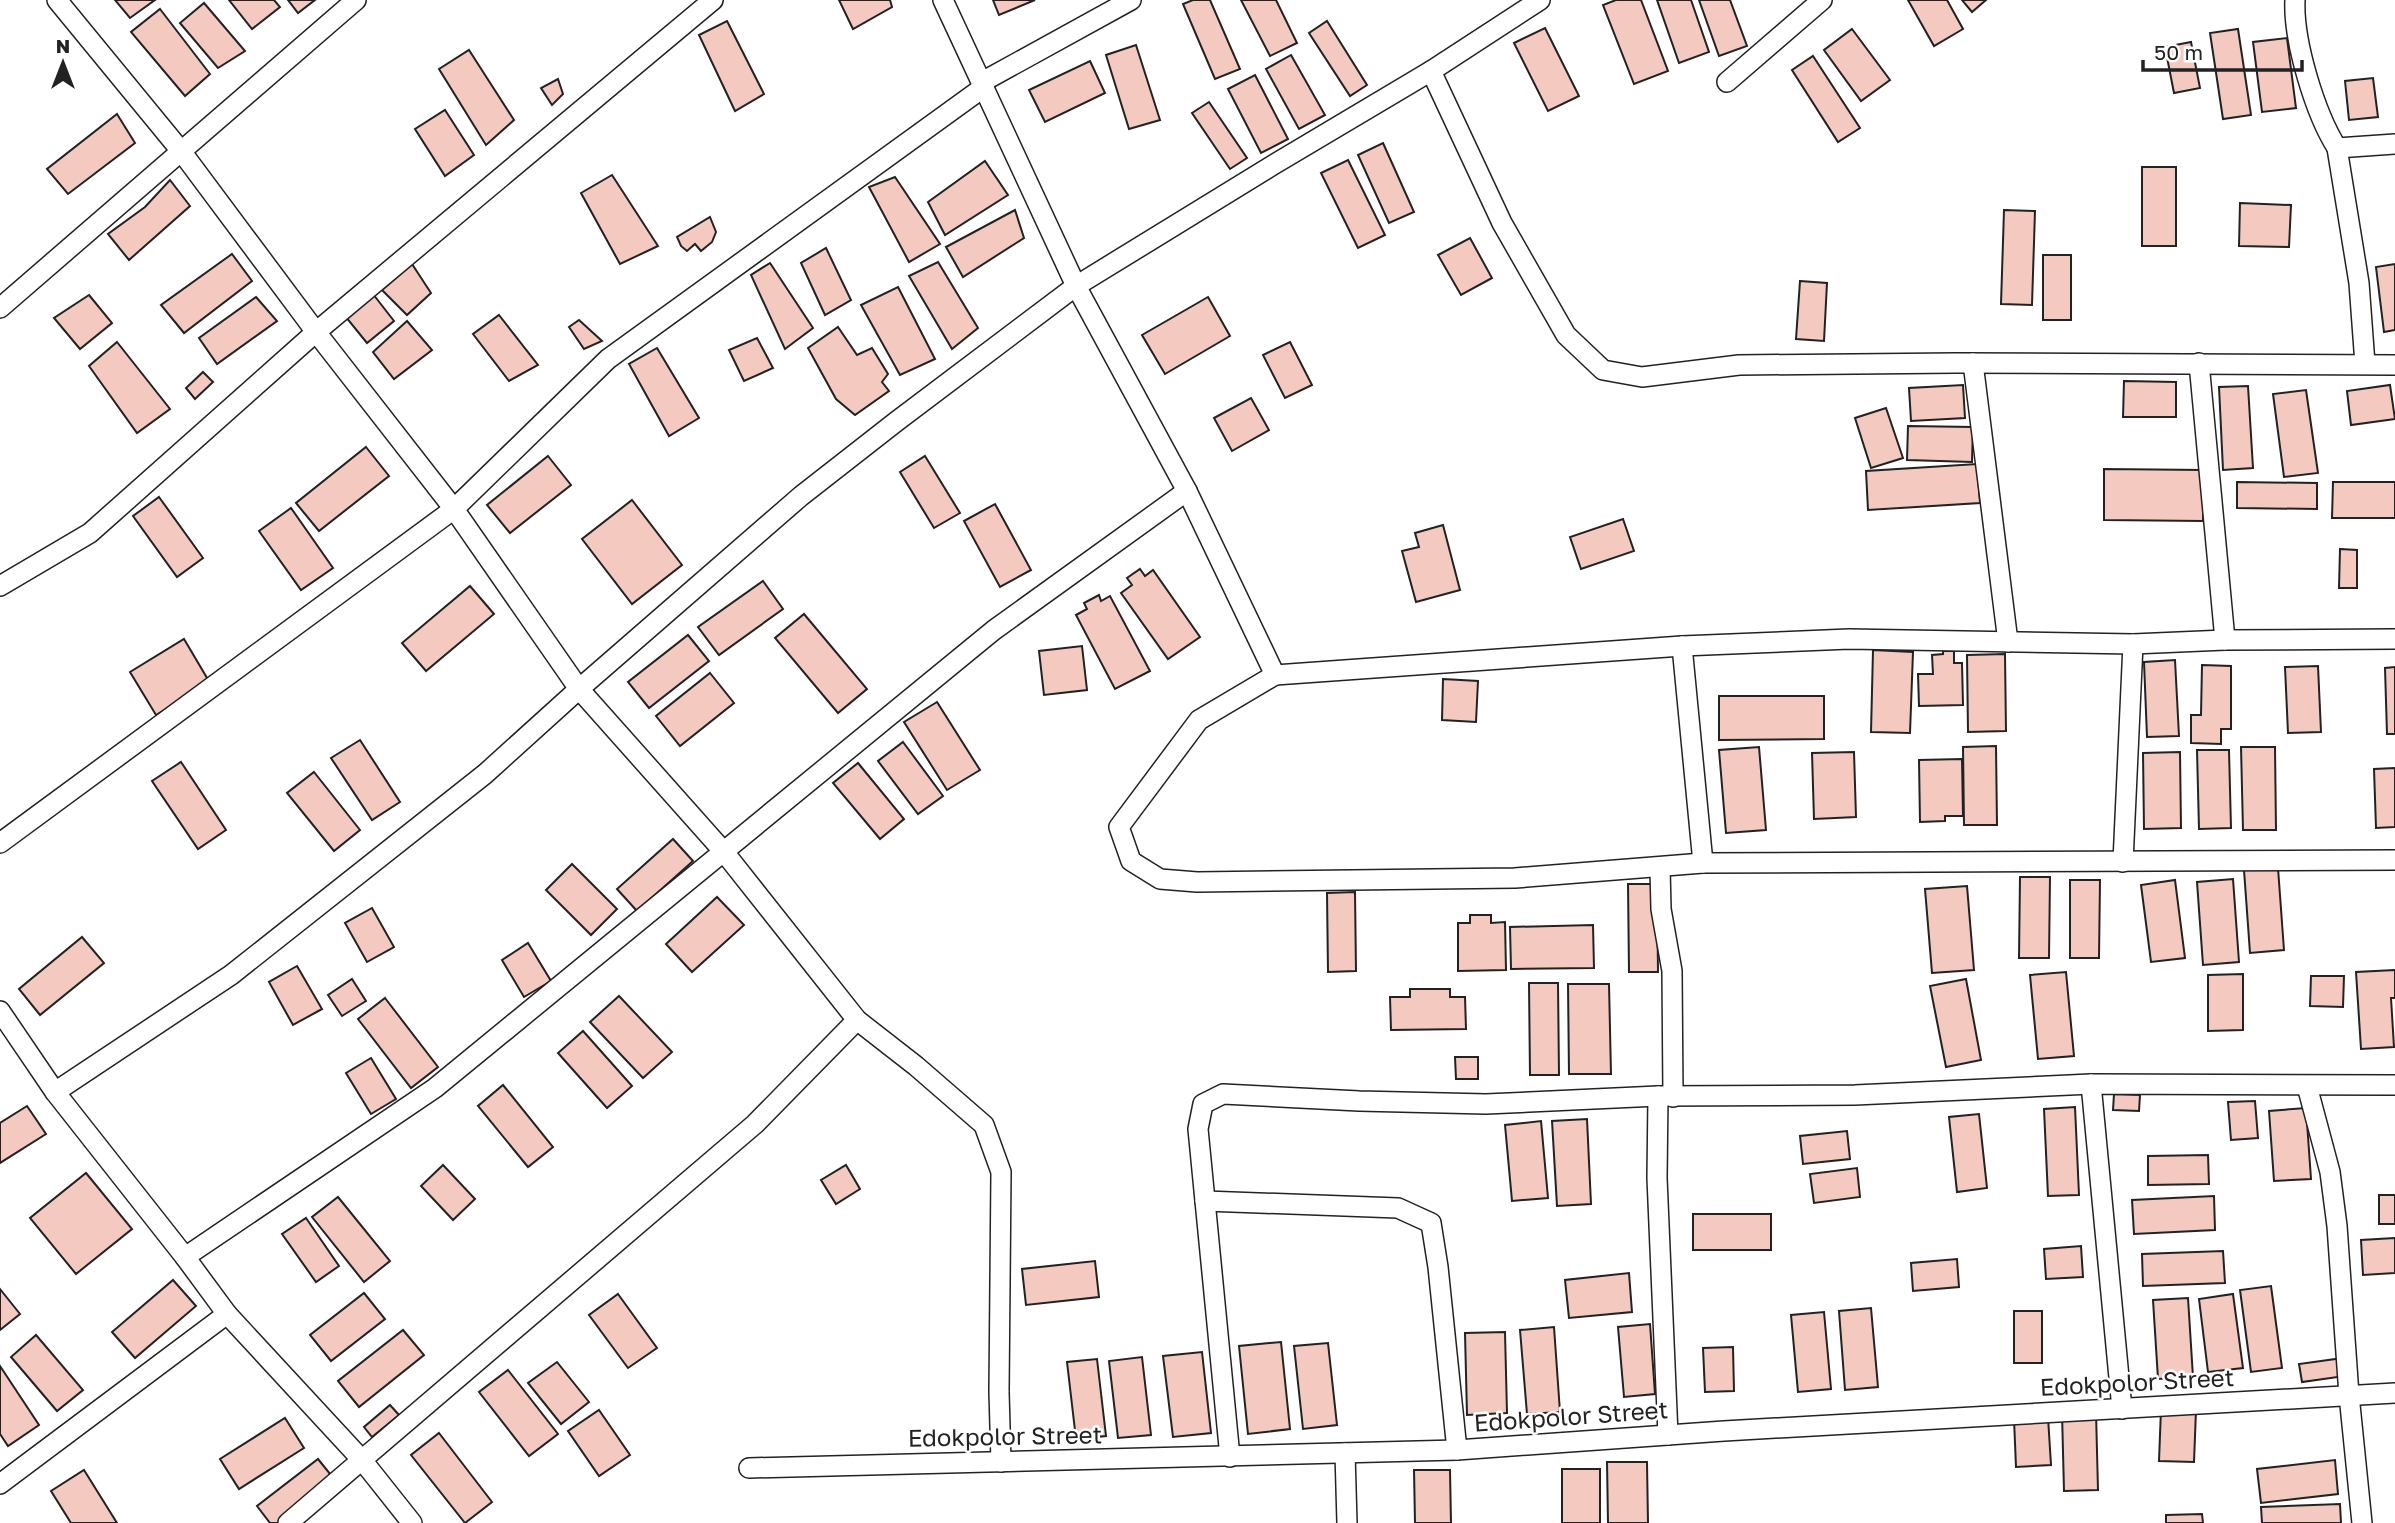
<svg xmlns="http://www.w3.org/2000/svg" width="2395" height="1523" viewBox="0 0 2395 1523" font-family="'Golos Text',sans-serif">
<rect width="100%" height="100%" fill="#fff"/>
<g fill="#f3c9c0" stroke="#222" stroke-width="2">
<path d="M115 0H155L130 18Z"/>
<path d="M229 0H274L280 7 252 29Z"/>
<path d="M288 0H315L298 13Z"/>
<path d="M839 0H890L892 7 853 29Z"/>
<path d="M993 0H1035L999 15Z"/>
<path d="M1193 0H1210L1240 69 1215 79 1183 4Z"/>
<path d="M1241 0H1276L1297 43 1270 56Z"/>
<path d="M1616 0H1641L1668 71 1634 84 1603 5Z"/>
<path d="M1657 0H1691L1709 52 1679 63Z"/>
<path d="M1699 0H1730L1747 46 1719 56Z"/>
<path d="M1908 0H1947L1963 29 1934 46Z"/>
<path d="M1962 0H1986L1972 12Z"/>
<path d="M204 3 245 51 218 68 180 23Z"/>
<path d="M160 9 210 74 185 96 131 32Z"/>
<path d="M727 21 764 94 735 111 699 35Z"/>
<path d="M1327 21 1367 85 1350 96 1309 33Z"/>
<path d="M1545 28 1579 96 1548 111 1514 43Z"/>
<path d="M1852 29 1890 80 1861 101 1824 50Z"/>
<path d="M2238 29 2251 115 2223 119 2210 33Z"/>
<path d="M2287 38 2296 108 2262 112 2253 42Z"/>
<path d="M2191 42 2200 88 2174 93 2165 47Z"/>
<path d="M1136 45 1160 120 1129 129 1106 55Z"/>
<path d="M469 50 514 120 486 145 439 69Z"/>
<path d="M1291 55 1325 115 1299 129 1266 69Z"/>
<path d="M1813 56 1860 128 1838 142 1792 70Z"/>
<path d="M1090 61 1105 93 1045 122 1029 90Z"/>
<path d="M1255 75 1288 139 1261 153 1228 89Z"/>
<path d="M2373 78 2378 117 2349 120 2345 81Z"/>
<path d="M558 79 563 94 552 105 541 88Z"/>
<path d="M1209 102 1247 158 1230 169 1192 113Z"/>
<path d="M445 110 474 155 445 176 415 129Z"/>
<path d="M117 114 135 143 68 194 47 169Z"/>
<path d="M1383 143 1414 212 1389 223 1358 155Z"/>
<path d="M1348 160 1385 235 1358 248 1321 173Z"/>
<path d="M985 161 1008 195 945 235 928 202Z"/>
<rect x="2142" y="167" width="34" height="79"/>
<path d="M612 175 658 246 620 264 581 193Z"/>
<path d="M895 177 940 244 909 262 869 187Z"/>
<path d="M170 180 190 206 129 260 108 234 145 207Z"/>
<path d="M2240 203 2291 205 2289 247 2239 246Z"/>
<path d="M1015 210 1024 238 963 277 946 247Z"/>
<path d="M2004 210 2035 211 2032 305 2001 304Z"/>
<path d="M710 217 716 232 712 242 701 251 695 244 687 251 681 246 677 237Z"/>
<path d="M1470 238 1492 278 1461 295 1438 255Z"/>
<path d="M826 248 851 300 825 315 801 263Z"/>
<path d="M232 254 252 281 184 333 161 305Z"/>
<rect x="2043" y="255" width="28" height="65"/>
<path d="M938 262 978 328 952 349 909 276Z"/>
<path d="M770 263 813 328 785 349 751 275Z"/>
<path d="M412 264 431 293 407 315 382 290Z"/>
<path d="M2395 264V330L2384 332 2376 267Z"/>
<path d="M1800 281 1827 283 1824 341 1796 339Z"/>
<path d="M898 287 935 359 900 375 861 305Z"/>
<path d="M373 294 394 321 367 343 345 316Z"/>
<path d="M89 295 112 323 80 349 54 318Z"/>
<path d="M256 297 277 321 217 364 199 338Z"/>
<path d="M1208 297 1230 336 1165 374 1142 335Z"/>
<path d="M499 315 538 365 509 381 473 334Z"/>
<path d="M579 320 602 341 584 349 569 327Z"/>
<path d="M407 321 432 350 394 379 373 352Z"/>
<path d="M838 327 857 355 872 348 888 374 882 382 889 391 855 415 836 399 808 348Z"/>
<path d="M757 338 773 368 744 381 729 350Z"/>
<path d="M117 342 170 409 137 433 89 366Z"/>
<path d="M1290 342 1312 385 1285 398 1263 355Z"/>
<path d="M657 348 699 418 669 436 629 364Z"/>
<path d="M203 372 213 382 195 399 186 388Z"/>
<path d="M2124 381 2176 382V417H2123Z"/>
<path d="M1963 385 1965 418 1911 421 1909 388Z"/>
<path d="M2390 385 2395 419 2351 425 2347 391Z"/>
<path d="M2248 386 2253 468 2223 470 2219 387Z"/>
<path d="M2306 390 2318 473 2284 477 2273 394Z"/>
<path d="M1251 398 1269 430 1232 451 1214 418Z"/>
<path d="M1886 408 1903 458 1871 468 1855 418Z"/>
<path d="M1908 426 1973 427 1972 462 1907 460Z"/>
<path d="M366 447 389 476 319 531 296 503Z"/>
<path d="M548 456 571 485 510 533 487 505Z"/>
<path d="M925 456 960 513 934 528 900 472Z"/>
<path d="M1977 464 1980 503 1868 510 1866 471Z"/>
<path d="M2104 469 2204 470 2203 521 2104 520Z"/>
<path d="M2237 482 2317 483V509L2237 508Z"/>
<path d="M2333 482H2395V518H2332Z"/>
<path d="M159 497 203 558 177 577 133 516Z"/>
<path d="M632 500 682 565 632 604 582 539Z"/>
<path d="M995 504 1031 570 1000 587 964 521Z"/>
<path d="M291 508 333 568 301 590 259 531Z"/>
<path d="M1623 519 1634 551 1581 569 1570 537Z"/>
<path d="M1443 525 1460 590 1416 602 1402 551 1419 547 1415 533Z"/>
<path d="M2340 549 2357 550V588H2339Z"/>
<path d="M1140 569 1145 576 1153 570 1200 637 1168 659 1121 593 1132 585 1127 578Z"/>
<path d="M763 581 783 609 719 655 698 627Z"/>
<path d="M470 586 494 614 426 671 402 643Z"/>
<path d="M1099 595 1101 601 1110 596 1150 671 1115 689 1076 615 1087 609 1084 603Z"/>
<path d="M804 614 867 689 838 713 775 638Z"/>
<path d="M688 635 709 661 649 708 628 682Z"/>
<path d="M184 639 210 683 156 715 130 672Z"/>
<path d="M1082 646 1087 690 1044 695 1039 651Z"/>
<path d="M1873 650 1913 652 1910 733 1871 732Z"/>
<path d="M1943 651H1954V663H1962L1963 705 1919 706 1918 674H1933L1932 655 1943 654Z"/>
<path d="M2005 654 2006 731 1968 732 1967 655Z"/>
<path d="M2175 660 2179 736 2147 737 2144 662Z"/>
<path d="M2202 665 2231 666V729H2221V744L2191 743V715H2201Z"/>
<path d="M2318 666 2321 732 2288 733 2285 667Z"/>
<path d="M2395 667V734H2387L2385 668Z"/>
<path d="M710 673 734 703 680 746 656 716Z"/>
<path d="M1443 679 1478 681 1476 722 1442 720Z"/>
<path d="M1719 696H1824V739L1719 740Z"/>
<path d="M937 702 980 770 947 790 904 722Z"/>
<path d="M360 740 400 802 372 820 331 758Z"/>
<path d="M903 742 943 796 918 814 878 761Z"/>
<path d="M1996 746 1997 825H1964L1963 747Z"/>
<path d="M1759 747 1766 830 1726 833 1719 750Z"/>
<path d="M2241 747H2275L2276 830H2243Z"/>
<path d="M2197 750H2229L2231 828 2199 829Z"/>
<path d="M1854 752 1856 817 1814 819 1812 753Z"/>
<path d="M2180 752 2181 828 2144 829 2143 753Z"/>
<path d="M1962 759 1963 816H1945V821L1920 822 1919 760Z"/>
<path d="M181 762 226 830 198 849 152 781Z"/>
<path d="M858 763 904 819 880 839 833 783Z"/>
<path d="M2395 768V827L2376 828 2374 769Z"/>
<path d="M314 772 360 830 334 851 287 793Z"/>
<path d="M673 839 693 861 637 911 617 889Z"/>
<path d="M572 864 617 909 591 935 546 890Z"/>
<path d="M2278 868 2284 950 2250 953 2244 870Z"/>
<path d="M2020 877H2050L2049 958H2019Z"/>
<path d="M2233 879 2239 962 2203 965 2197 882Z"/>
<path d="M2070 880H2100L2099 958H2070Z"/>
<path d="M2175 880 2185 958 2151 962 2141 885Z"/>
<path d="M1628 884H1657L1658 972H1629Z"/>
<path d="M1967 886 1974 970 1932 973 1925 889Z"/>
<path d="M1355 892 1356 971 1328 972 1327 893Z"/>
<path d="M717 897 744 925 692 972 666 944Z"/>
<path d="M372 908 394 947 367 962 345 923Z"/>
<path d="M1470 915H1491V923L1505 922 1506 970 1458 971V923H1470Z"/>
<path d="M1593 925 1594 968 1511 969 1510 927Z"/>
<path d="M82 937 104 963 40 1015 19 989Z"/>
<path d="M528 943 551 981 524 997 502 960Z"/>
<path d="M297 966 322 1009 293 1025 269 982Z"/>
<path d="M2395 970V998H2391L2394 1047 2361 1049 2356 972Z"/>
<path d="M2066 972 2074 1056 2038 1059 2030 975Z"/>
<path d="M2243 974V1030L2208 1031V975Z"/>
<path d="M2311 976H2344L2343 1007 2310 1006Z"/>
<path d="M352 979 366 1001 342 1016 328 995Z"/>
<path d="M1966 979 1981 1060 1946 1067 1930 986Z"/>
<path d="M1529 983H1558L1559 1075H1530Z"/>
<path d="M1568 984H1609L1611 1074H1569Z"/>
<path d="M1410 989H1450V997H1465L1466 1029 1391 1030 1390 997H1410Z"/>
<path d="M619 996 672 1052 643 1078 590 1022Z"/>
<path d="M385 998 438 1067 411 1088 358 1019Z"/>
<path d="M583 1031 632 1086 607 1108 558 1053Z"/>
<path d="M1455 1057H1478V1079H1456Z"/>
<path d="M371 1058 396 1099 371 1114 346 1073Z"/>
<path d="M503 1085 553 1147 528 1167 478 1106Z"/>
<path d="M2114 1094 2140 1095 2139 1111 2113 1110Z"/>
<path d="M2255 1101 2258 1138 2231 1140 2228 1102Z"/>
<path d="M27 1106 46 1134 0 1163V1123Z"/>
<path d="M2075 1107 2079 1195 2048 1196 2044 1109Z"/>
<path d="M2306 1108 2311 1179 2274 1181 2269 1111Z"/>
<path d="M1979 1114 1987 1188 1957 1192 1949 1117Z"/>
<path d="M1587 1119 1591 1204 1557 1206 1552 1121Z"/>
<path d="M1541 1121 1548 1198 1512 1201 1505 1125Z"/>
<path d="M1847 1131 1850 1159 1803 1164 1800 1136Z"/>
<path d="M2208 1155 2209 1184 2148 1185V1156Z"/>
<path d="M443 1165 475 1199 453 1220 421 1186Z"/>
<path d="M846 1165 860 1189 836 1204 821 1180Z"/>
<path d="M1857 1168 1860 1197 1814 1203 1810 1174Z"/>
<path d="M86 1173 132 1229 76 1274 30 1218Z"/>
<rect x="2379" y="1195" width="16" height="29"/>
<path d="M2214 1196 2215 1230 2134 1234 2132 1200Z"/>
<path d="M338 1197 390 1261 364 1282 312 1217Z"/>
<rect x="1693" y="1214" width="78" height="36"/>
<path d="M306 1218 339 1266 316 1282 282 1234Z"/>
<path d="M2395 1238V1273L2363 1275 2361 1240Z"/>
<path d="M2081 1246 2083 1277 2046 1279 2044 1249Z"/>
<path d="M2223 1251 2225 1283 2143 1286 2142 1254Z"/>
<path d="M1957 1259 1959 1287 1913 1291 1911 1263Z"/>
<path d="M1095 1261 1099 1297 1026 1305 1022 1269Z"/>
<path d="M1629 1273 1632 1312 1569 1318 1565 1280Z"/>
<path d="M173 1280 196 1306 135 1358 112 1332Z"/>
<path d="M2271 1286 2282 1368 2251 1372 2240 1290Z"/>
<path d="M0 1289 20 1314 0 1330Z"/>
<path d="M364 1293 385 1319 331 1361 310 1335Z"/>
<path d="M618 1294 657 1348 628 1368 589 1315Z"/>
<path d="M2233 1294 2243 1368 2208 1372 2199 1299Z"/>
<path d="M2188 1298 2193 1377 2158 1379 2153 1300Z"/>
<path d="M1871 1308 1878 1387 1845 1390 1839 1311Z"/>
<rect x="2014" y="1311" width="28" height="52"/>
<path d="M1824 1312 1831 1389 1798 1392 1791 1315Z"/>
<path d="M1650 1324 1655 1394 1624 1397 1618 1327Z"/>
<path d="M1554 1327 1560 1412 1527 1414 1520 1330Z"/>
<path d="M403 1330 424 1355 359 1407 338 1381Z"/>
<path d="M1505 1332 1507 1413 1467 1415 1465 1333Z"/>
<path d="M36 1335 83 1390 57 1411 11 1357Z"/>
<path d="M1281 1342 1290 1429 1248 1434 1239 1346Z"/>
<path d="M1328 1343 1337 1425 1303 1429 1294 1346Z"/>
<path d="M1733 1347 1734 1391 1705 1392 1703 1348Z"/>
<path d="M1202 1352 1211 1433 1173 1437 1163 1356Z"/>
<path d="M1142 1357 1151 1435 1118 1438 1109 1361Z"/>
<path d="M2343 1358 2345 1376 2302 1382 2299 1364Z"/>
<path d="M1097 1359 1106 1436 1076 1439 1067 1362Z"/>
<path d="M557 1362 589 1402 561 1424 528 1383Z"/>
<path d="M0 1366 39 1425 8 1446 0 1434Z"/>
<path d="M508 1370 558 1434 529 1456 479 1392Z"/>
<path d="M390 1405 399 1415 372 1437 364 1427Z"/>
<path d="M2161 1409 2196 1410 2194 1462 2159 1461Z"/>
<path d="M599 1410 630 1455 599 1476 568 1431Z"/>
<path d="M2096 1412 2098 1490 2064 1491 2062 1413Z"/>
<path d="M2048 1417 2051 1465 2016 1467 2014 1419Z"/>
<path d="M285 1418 304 1448 239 1489 220 1459Z"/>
<path d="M439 1433 492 1502 465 1523 411 1455Z"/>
<path d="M318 1459 339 1485 289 1523H270L257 1506Z"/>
<path d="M2335 1460 2338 1494 2261 1503 2257 1469Z"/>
<path d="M1607 1462H1647L1648 1523H1608Z"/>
<rect x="1562" y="1469" width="38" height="54"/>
<path d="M84 1470 117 1523H71L51 1491Z"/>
<path d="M1414 1470H1450L1451 1523H1415Z"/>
<path d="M2340 1504 2341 1523H2262L2261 1507Z"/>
<path d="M2202 1514 2203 1523H2166V1515Z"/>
</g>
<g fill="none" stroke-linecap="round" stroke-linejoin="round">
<defs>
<g id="minor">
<path d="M57 0 181 151 316 332 454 509 579 689 724 852 857 1020 916 1066 984 1125 1001 1172 999 1392 1001 1462"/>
<path d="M943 0 1076 286 1187 491 1275 675 1199 720 1119 827 1131 861 1160 879 1197 882 1515 878 1703 863 2395 860"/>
<path d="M2295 0C2293 41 2315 113 2337 148L2395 144"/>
<path d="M1431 71 1540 0"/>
<path d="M982 82 1131 0"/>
<path d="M1727 82 1822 0"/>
<path d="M2337 148 2359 283 2365 364"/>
<path d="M0 308 356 0"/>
<path d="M1973 363 2008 642"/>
<path d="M2199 363 2225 640"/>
<path d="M0 586 90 533 316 332 713 0"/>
<path d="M1682 646 1703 863"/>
<path d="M1275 675 1682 646 1849 639 2133 644 2225 640 2395 639"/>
<path d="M0 843 454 509 608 359 984 87"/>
<path d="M2123 862 2133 644"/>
<path d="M1660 868 1661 909 1672 971 1673 1097"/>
<path d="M0 1011 55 1092 185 1257 227 1314 362 1460 412 1523"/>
<path d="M2091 1084 2122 1409"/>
<path d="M2307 1086 2330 1172 2337 1226 2349 1395 2362 1523"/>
<path d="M55 1092 231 975 485 774 579 689 801 496 897 421 1076 286 1273 165 1431 71 1502 223 1566 335 1603 370 1642 377 1739 365 1956 363 2395 365"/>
<path d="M1658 1096 1657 1178 1668 1435"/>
<path d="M1205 1201 1398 1208 1431 1223 1438 1267 1457 1450"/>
<path d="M185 1257 435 1088 994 630 1187 491"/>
<path d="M1345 1453 1347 1523"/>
<path d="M1230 1457 1198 1129 1203 1104 1223 1094 1359 1101 1486 1104 1658 1096 1855 1095 2091 1084 2395 1085"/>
<path d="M749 1468 1457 1450 1724 1431 2395 1393"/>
<path d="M0 1484 227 1314"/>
<path d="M288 1523 755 1124 857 1020"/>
</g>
</defs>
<use href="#minor" stroke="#222" stroke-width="22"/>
<use href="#minor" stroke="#fff" stroke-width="19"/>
</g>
<g text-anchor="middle" stroke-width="5" stroke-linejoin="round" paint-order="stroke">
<g font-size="24" fill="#222" stroke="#fff">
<text transform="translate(2137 1383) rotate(-3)" y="8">Edokpolor Street</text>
<text transform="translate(1571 1417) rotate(-4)" y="8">Edokpolor Street</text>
<text transform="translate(1005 1437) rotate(-1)" y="8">Edokpolor Street</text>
</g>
</g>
<g transform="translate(63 63)" stroke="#ffffff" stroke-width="5" paint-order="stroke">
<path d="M0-5L12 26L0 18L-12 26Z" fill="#222222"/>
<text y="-10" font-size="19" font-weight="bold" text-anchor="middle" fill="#222222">N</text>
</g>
<path d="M2143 60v10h159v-10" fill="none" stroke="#222222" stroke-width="3.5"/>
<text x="2154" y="60" font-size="21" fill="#222222" stroke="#ffffff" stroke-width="5" paint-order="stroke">50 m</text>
</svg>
